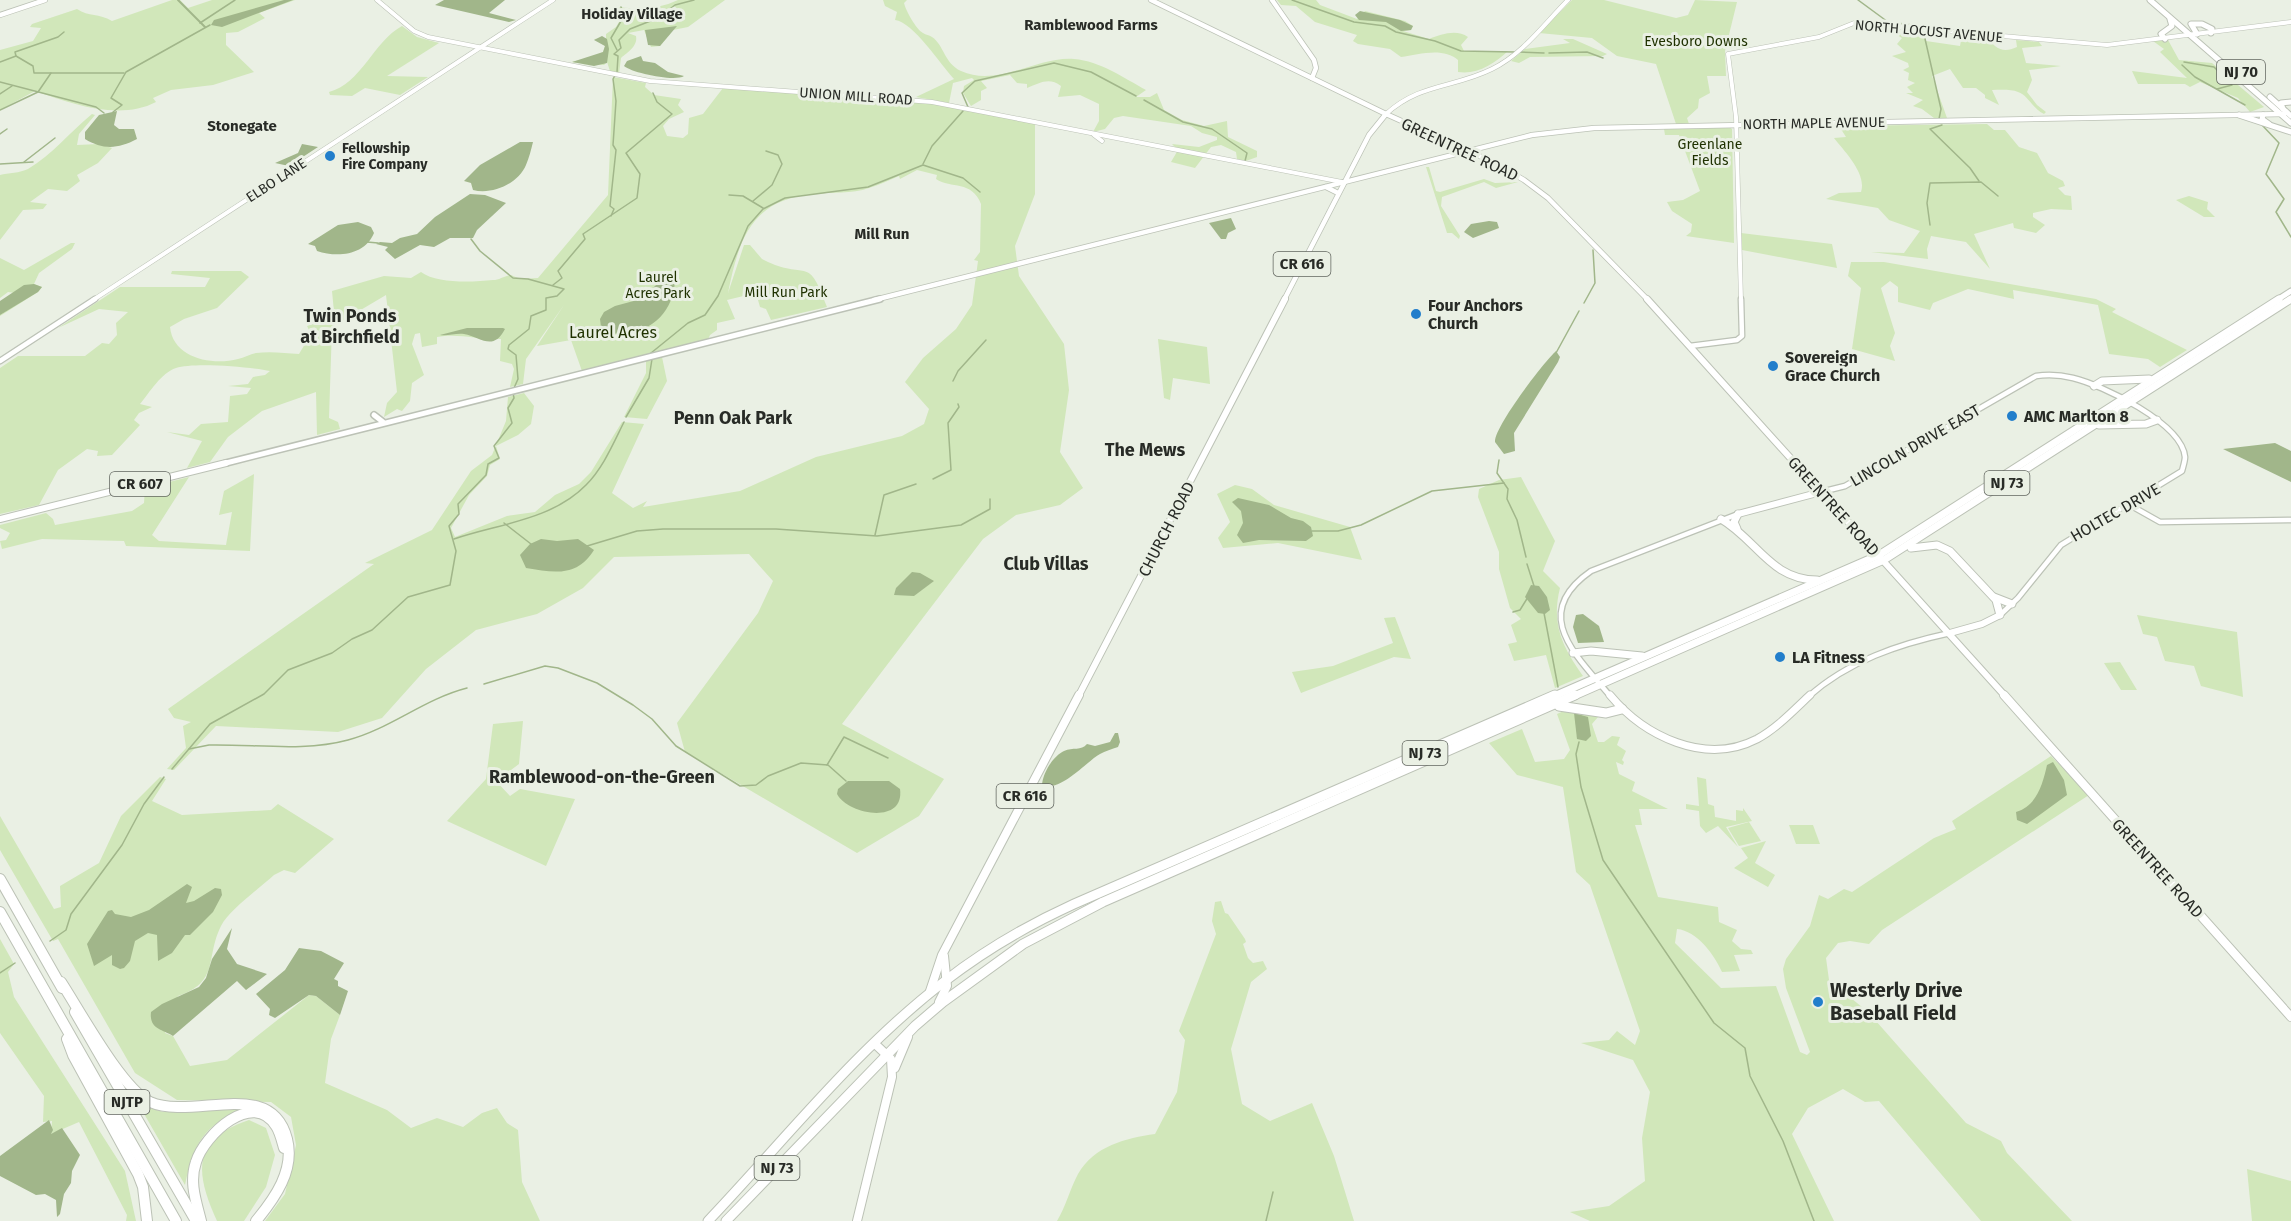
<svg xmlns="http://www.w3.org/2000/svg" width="2291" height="1221" viewBox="0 0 2291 1221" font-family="'Fira Sans',sans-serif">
<rect width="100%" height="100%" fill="#eaf0e4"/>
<g fill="#d1e7ba">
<path d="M172 0H180L188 8 212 0H295L259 13 265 18 238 32 226 33V45L254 72 213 85 171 90 153 98 156 102C120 121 72 104 35 91L0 110V50L33 41 41 28 30 27 32 24 77 9C89 17 99 13 112 21Z"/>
<path d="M678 0H725L688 27 673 30 660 46 651 47 644 30 628 33 636 36C638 46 628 52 621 58L619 74 610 71 607 62 604 65 572 62 593 57 603 52 605 46 594 39 606 38V34L616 27 622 17 619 7C640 10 659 9 678 0Z"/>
<path d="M883 0H907L904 3C906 11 916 29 923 33 926 35 929 35 932 37 944 45 944 63 961 71 998 88 1037 56 1074 59 1100 61 1124 78 1146 90L1136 97H1150L1157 93 1164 110 1182 120 1204 126 1227 121 1228 137 1257 151V157L1246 161 1237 159 1236 152 1221 145 1211 147 1195 168 1171 162 1178 150 1172 144 1199 147 1217 140V137L1202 133 1191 126 1123 116 1114 118 1105 129 1093 132 1099 121V104L1080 95 1058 97 1061 86C1049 77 1040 83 1027 88V84L1017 83 1010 75 981 81 987 88 981 91V100L971 106 963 93 964 86 974 80 972 78 953 83 949 103 916 97 954 79C941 65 913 22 895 20L897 12 885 6Z"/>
<path d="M1277 0H1316L1320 5 1357 19 1365 11 1405 21 1413 26 1411 30 1403 31 1429 39C1441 34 1457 29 1468 37L1461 45 1464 51H1508C1494 64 1477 75 1458 72V60C1444 47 1419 54 1401 57L1390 49 1358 44 1353 41 1357 35 1315 22 1296 6 1281 5Z"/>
<path d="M1572 0H1604L1676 18 1688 15 1695 0 1737 2 1725 51 1726 76H1707L1710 93 1699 99 1698 108 1687 118 1689 124H1676L1656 64 1617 56 1592 38 1539 33Z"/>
<path d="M402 26 417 37 439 43 387 76 428 77 400 95 365 88 352 96 330 95 329 92C361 84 374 41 402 26Z"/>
<path d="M1921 33 1926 41 1960 46 1962 35 1986 37C1996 48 2002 54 2017 47L2016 40 2039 42 2042 46 2022 48 2026 63 2061 66 2029 70 2032 80 2027 92 2037 105 2046 112 2044 114C2032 108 2028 95 2018 92 2011 89 2000 90 1992 90L1999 105 1985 98V95L1976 88H1963L1950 69 1932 76 1947 118H1934L1922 109 1913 106 1923 100 1906 93H1913L1907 87 1915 83 1908 80 1909 73 1903 70 1909 67 1908 63 1892 56 1906 52 1897 44 1902 38 1897 35Z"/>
<path d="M1563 39H1573L1607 54 1603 56 1530 57 1519 63 1511 61 1525 49 1570 43Z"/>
<path d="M2168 40 2179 60 2212 63 2264 107 2250 112 2238 98 2200 82 2190 87 2185 84H2138L2132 71 2187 78 2160 52 2164 49 2153 41Z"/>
<path d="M613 77 646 83 645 87 654 95 681 99 678 105 684 112 669 119 663 126 667 136 683 138 688 134 689 118 703 114 723 88 913 99 1035 122V194L1015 246 1019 276 1064 344 1069 390 1060 452 1083 488 1060 505 1016 515 983 539 842 724 944 779 919 816 857 853 685 752 677 723 758 613 773 581 749 554 614 557 583 588 537 614 476 630 426 669 382 718 338 732 216 726 174 770 167 769 186 748 183 726 191 722 174 718 168 709 374 564 365 563 432 530 471 471 492 455 506 421 508 397 524 393 534 406 531 424 518 435 496 446 500 459 490 465 487 476 469 495 451 528 455 537 507 516 535 512 555 495 579 484 591 472 622 422 644 424 612 493 633 508 647 501 643 507 740 491 816 457 902 436 924 424 929 409 905 382 923 358 956 329 972 305 978 261 974 260 980 252 981 204C972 180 951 189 936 179L937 175 917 170 900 179 899 176C889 180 879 185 869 188 852 194 831 192 813 194 751 200 739 239 728 293L744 245H750L762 259 768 262C808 280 808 254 827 307L771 320 766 309 760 307 756 293 727 300 735 319 717 323V330L710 335 707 342 583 374 571 340 537 346 564 305 526 359 523 384 510 387 514 369 512 364 500 361 501 339C479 340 459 333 437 337V344L422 347 420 333 415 334 412 344 424 375 412 383 410 401 402 411 397 409 384 417 387 403 397 392 386 295 332 327 329 418 338 422 340 429 317 435 316 392 262 411 228 437 210 462 187 468 202 441 167 432 189 435 201 424 228 422 230 396 247 394 251 388 228 386 248 384 253 377 265 375 270 371C251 367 194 362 176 368 161 373 150 392 140 404L152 407 139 413 134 420 140 425 112 455 97 456 98 451 87 449 58 470 39 505 0 514V368L18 356H85L102 343 109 344 117 335 116 323 128 312 99 309 58 328 120 287H205L210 278 171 274 172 271H241L249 277 217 308 184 319 170 327C173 358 212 366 238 359 244 358 250 354 256 353 270 351 285 353 299 354L311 334 307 326 328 319 334 312 332 291 384 276 411 278 421 272C437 284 473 282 493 280 499 280 504 276 511 275L520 279 538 278 608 195Z"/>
<path d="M92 114 95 115 79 134 77 145 99 144 112 148 98 163 77 175 80 181 67 191 48 189 30 202 47 204 43 209 23 210 0 240V175C8 173 20 173 28 169 52 155 70 132 92 114Z"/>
<path d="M1987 124 1994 130H2005L2019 147 2037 153 2048 173 2063 181 2065 186 2058 188 2065 195 2071 196 2072 210 2051 209 2033 213V217L2045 225 2036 233 2014 228 2013 223 1974 234 1990 269 1966 242 1931 236 1927 249 1928 259 1871 252 1904 253 1920 231 1889 220 1878 208 1826 199 1839 193 1861 192C1867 174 1845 152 1834 138L1846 137 1839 126Z"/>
<path d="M1729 127 1732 129 1734 243 1686 236 1691 232 1692 224 1672 211 1667 202 1683 200 1700 191 1679 135H1665L1664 129Z"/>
<path d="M1426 167H1429L1436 191 1440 192 1484 179 1495 183 1518 182 1496 188 1484 182 1442 197 1441 206 1460 236 1459 239 1452 233H1447Z"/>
<path d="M2189 196 2208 202 2207 209 2215 217H2204L2176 200Z"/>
<path d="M1741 233 1832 244 1837 268 1742 250Z"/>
<path d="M71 243H75L72 249 39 273 34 284 42 287 38 292 0 316V303L15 293 8 292 0 298V258L24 270Z"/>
<path d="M1851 262H1884L2096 299 2116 309 2112 312 2187 350 2160 367 2148 359 2109 354 2098 305 2013 290 2014 299 1968 289 1933 303 1930 310 1898 302V287L1890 281 1881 288 1895 333 1890 346 1895 361 1852 349 1861 288 1848 276Z"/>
<path d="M1158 339 1207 347 1210 384 1173 378 1170 400 1164 398Z"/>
<path d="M662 357 667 381 647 419 624 417 646 373V361Z"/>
<path d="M254 474 250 551 126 546 124 541 42 539 2 549 0 541 6 540 10 533 0 528V525L46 513 53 519 55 525 132 511 144 503 145 488 189 477 152 535 159 541 226 545 232 512 219 515 224 491Z"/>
<path d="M1521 477 1555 541 1543 571 1560 588C1551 624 1562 647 1583 676L1555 688 1546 655 1514 661 1508 644 1517 642 1511 625 1521 619 1510 608 1499 569V552L1478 497 1479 489 1499 480Z"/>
<path d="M1235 485 1252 489 1274 505 1350 527 1362 560 1278 543 1223 548 1218 538 1230 522 1217 494Z"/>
<path d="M2137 615 2237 632 2243 697 2201 686 2194 666 2165 661 2157 637 2143 634Z"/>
<path d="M1395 617 1411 659 1394 657 1301 693 1292 672 1333 666 1393 643 1384 618Z"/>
<path d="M2120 662 2137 690H2121L2104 663Z"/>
<path d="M1579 704 1577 710 1598 717 1592 724 1598 742H1604L1612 736 1620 737 1617 745 1626 751 1622 760 1624 762 1623 765 1616 762 1619 774 1635 782 1632 791 1668 809H1639L1642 825H1635L1658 897 1718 907 1719 922 1737 930 1732 941 1741 949 1751 950 1753 954 1734 955 1740 971 1722 972C1714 954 1697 931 1677 929L1675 943 1721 988 1776 986 1800 1052 1807 1055 1810 1052 1786 988 1783 969 1786 959 1810 926 1819 895 1828 899 1844 889 1852 892 1934 838 1956 829 1952 821 2051 756 2089 795 1882 930 1869 944 1850 941 1838 943 1826 958 1829 980 1868 1012 1966 1123 2001 1141 2007 1153 2072 1221H1981L1879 1101 1865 1102 1843 1089 1808 1108 1792 1134 1834 1221H1590L1570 1212 1609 1206 1645 1181 1642 1138 1650 1092 1633 1060 1581 1043 1609 1040 1617 1031 1635 1045 1640 1031 1590 885 1576 872 1563 787 1517 775 1489 743 1522 729 1535 762 1564 759 1570 750 1557 714Z"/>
<path d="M523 721 519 764 496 781 510 796 520 789 575 799 546 866 447 821 486 779 493 724Z"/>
<path d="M160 777 166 779 152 801 182 815 271 810 278 804 334 839 295 873 284 870 274 875C260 888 229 910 221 926 205 958 220 982 178 996L165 1033 173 1036 190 1066 227 1060 309 995 316 996 340 1015 331 1039 325 1083 387 1110 411 1128 437 1118 463 1127 482 1113 497 1108 507 1123 518 1130 522 1182 540 1221H265L285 1194 296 1145 291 1117 271 1102 177 1100 135 1073 58 939 53 941 0 850V816L54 909 61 907 60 886 99 863 121 816Z"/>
<path d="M1697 777 1706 779 1708 804 1714 806 1715 817 1736 821V810L1743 811V808L1752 821 1726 827 1738 847 1718 826 1706 833 1700 826 1699 811 1686 809V804L1699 806Z"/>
<path d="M1749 822 1761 841 1739 846 1728 828Z"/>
<path d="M1789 825H1813L1820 844H1796Z"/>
<path d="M1766 841 1755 863 1775 875 1768 887 1734 868 1748 858 1741 848Z"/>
<path d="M1221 901 1225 913 1228 914 1245 939 1246 942 1243 944 1248 958 1253 963 1263 961 1267 969 1251 982 1231 1049 1242 1104 1270 1121 1312 1103 1334 1156 1354 1221H1057C1066 1206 1070 1189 1078 1174 1094 1146 1126 1138 1155 1134L1177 1092 1185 1040 1179 1031 1216 934 1212 921 1215 902Z"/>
<path d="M0 939 14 964 8 972 14 997 125 1171 136 1221H126L127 1215 79 1122 51 1134 52 1121 43 1122 44 1096 0 1033Z"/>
<path d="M139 1105 163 1112 244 1108C203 1126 194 1143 185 1185Z"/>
<path d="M249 1120 266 1128 275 1155 266 1187 244 1221H217C195 1173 191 1139 249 1120Z"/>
<path d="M2247 1169 2291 1181V1221H2252Z"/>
</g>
<g fill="#a1b68a">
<path d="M284 0H293L222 27 211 25 214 20Z"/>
<path d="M444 0H505L489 13 516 20 509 22 435 5Z"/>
<path d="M1360 11 1400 20 1413 26 1411 30 1401 31 1386 22 1359 20 1355 15Z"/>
<path d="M677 26 660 46 648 45 645 30Z"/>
<path d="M602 36 607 39 609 49 607 63 594 66 572 62 603 52 605 46 594 40Z"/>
<path d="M641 56 643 61 655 63 668 72 684 76C675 82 632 73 624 66L627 61Z"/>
<path d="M117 111 114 125 119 129H134L137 139C118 149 103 150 85 139V132L99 115Z"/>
<path d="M520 142H533C531 150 529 158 526 165 518 184 492 195 473 190L471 183 464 181 480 165Z"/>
<path d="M302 144 318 147 289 166 275 163 298 153Z"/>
<path d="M470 194 485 195 506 203 477 230 473 238H450L434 247 420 245 395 259 385 250 388 247 376 244 380 242 392 243 400 238 417 234 435 217Z"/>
<path d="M1231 218 1236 229 1228 233 1226 239H1221L1209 223Z"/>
<path d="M1489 221 1497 222 1499 228 1473 238 1464 232 1471 224Z"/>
<path d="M358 222 371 227 374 233C365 255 338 258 317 251L315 246 308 244 338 225Z"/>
<path d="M669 273 675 275C676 305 658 329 628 333 618 335 608 334 601 327L600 319 604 312 615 306 641 299Z"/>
<path d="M34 284 42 287 38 292 0 315V301L24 285Z"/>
<path d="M467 328H503L505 329C493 352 481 337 464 334 456 333 448 336 440 335Z"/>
<path d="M1556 351 1560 357 1558 362 1514 433 1515 451 1504 454 1495 442C1494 427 1543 363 1556 351Z"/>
<path d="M2275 443 2291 451V482L2223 449Z"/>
<path d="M1238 498 1269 505 1291 518 1303 521 1311 527 1313 536 1306 541 1259 540 1243 543 1237 535 1243 523 1241 511 1232 502Z"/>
<path d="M541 539 557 541 578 539 594 550C577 577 555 573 526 568L520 555 530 544Z"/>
<path d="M912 572 920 573 934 581 914 596 894 595 896 588Z"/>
<path d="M1531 585 1539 586 1547 597 1550 610 1545 614 1538 613 1525 597Z"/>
<path d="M1583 614 1599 626 1604 642 1578 643 1573 627 1576 615Z"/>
<path d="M1574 713 1588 717 1591 736 1586 741 1577 739Z"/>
<path d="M1115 733H1118L1120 742 1118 747C1112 749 1105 751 1100 754 1087 761 1061 792 1042 786 1042 774 1053 756 1064 751 1073 747 1081 751 1087 744L1095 746 1110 742Z"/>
<path d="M2053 762 2064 780 2067 795 2027 824 2017 820 2016 812C2037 806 2043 783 2047 765Z"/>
<path d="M848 781H889L900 789C905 825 848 815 837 794L838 789Z"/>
<path d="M187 884 192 887 186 903 194 901 215 888 221 889 222 895 213 912 190 935H185L172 953 158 961 157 935 148 933 135 941 130 961 124 968 120 969 112 965V955L94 966 87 944 108 911 112 910 115 914 131 917 149 910Z"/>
<path d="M232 928 227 949 237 964 267 974 246 990 237 981 173 1036C162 1029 149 1029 151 1012L162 1004 199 987 206 978 212 959Z"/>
<path d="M299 948 321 951 344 963 334 979 338 981V986L348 991 340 1015 316 996 309 995 275 1018 269 1015 270 1009 256 994 285 970Z"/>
<path d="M49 1120 53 1130 51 1134 62 1128 80 1155 72 1171 71 1183 64 1194 60 1214 57 1217 56 1200 45 1194 36 1195 0 1176V1156Z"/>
</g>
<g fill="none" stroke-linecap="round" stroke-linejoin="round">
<g stroke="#a1b68a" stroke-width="1.5">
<path d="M1292 0 1354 22 1385 26 1396 32 1435 41 1461 51 1515 52"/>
<path d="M1858 0 1888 22 1921 26"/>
<path d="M200 23 235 0"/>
<path d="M1923 30 1941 109 1939 119"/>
<path d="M617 50 611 38 624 16 621 7"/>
<path d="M1519 52 1544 53"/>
<path d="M1549 53 1587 52 1603 58"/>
<path d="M16 56 33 66 34 73H124"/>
<path d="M0 62 16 56 15 52 58 37 64 32"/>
<path d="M2184 62 2214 67 2232 85 2217 89"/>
<path d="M2182 65 2195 77 2245 105"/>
<path d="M0 82 96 107 104 113"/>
<path d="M0 94 12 86"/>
<path d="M1144 100 1183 122 1212 129 1247 153 1245 161"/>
<path d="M968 107 962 93 975 81 1054 63 1091 72 1136 96"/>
<path d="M0 110 38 92 51 73"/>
<path d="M113 112 122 105 111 98 126 72 210 25"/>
<path d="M1942 125 1930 129 1970 168 1979 181"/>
<path d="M2262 125 2279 143 2266 174 2284 199 2276 212 2291 237"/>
<path d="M0 134 7 129"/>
<path d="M24 162 55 138"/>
<path d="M0 164 33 162"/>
<path d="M923 164 932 146 963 111"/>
<path d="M729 195 743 196 763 208"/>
<path d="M753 201 772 185 782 164 778 155 766 151"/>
<path d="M611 216 614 209 610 206 616 150 613 145 616 101 613 79 617 72 618 56 614 54 621 48 619 40 630 29 658 18 675 5 694 0"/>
<path d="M1930 225 1927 203 1930 183 1981 182 1998 196"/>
<path d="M471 239 480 251 513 278 528 279 564 289 557 296 546 298V310L531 316 529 329 509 345 508 349 516 355 518 379 514 388"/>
<path d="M367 242 378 243"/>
<path d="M553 285 562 278 558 271 585 239 583 234 637 198 640 174 626 153 672 114 657 102 653 93"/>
<path d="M1584 303 1595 283 1593 250"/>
<path d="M651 353 688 323 705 315 718 296 748 226 763 209 785 198 868 187 923 165 963 178 980 192"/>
<path d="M1556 353 1579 311"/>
<path d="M953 381 958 371 986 340"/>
<path d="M626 417 649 378 652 359"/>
<path d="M1499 460 1497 473 1508 489 1507 499 1517 520 1526 557"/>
<path d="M933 479 951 470 948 423 959 407 958 404"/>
<path d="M504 523 531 544"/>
<path d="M1312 531H1338L1361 525 1432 491 1504 483"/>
<path d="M875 535 884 495 916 484"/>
<path d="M454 539C498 524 552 520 586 485 603 468 613 444 624 422"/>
<path d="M587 546 637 531 663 529H776L877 536 961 525 990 509V499"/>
<path d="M1527 564 1534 586"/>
<path d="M1513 612 1520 610 1528 597"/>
<path d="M1544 613 1558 687"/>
<path d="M484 684 545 666 558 668 597 683 633 705 652 719 676 746 740 786 756 785 768 776 801 763 828 765 846 781"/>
<path d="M1579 742 1576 754 1581 787 1603 860 1714 1023 1745 1048 1750 1076 1783 1141 1814 1221"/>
<path d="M189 749 209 745C255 744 304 752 348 740 390 729 424 699 467 688"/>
<path d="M827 765 844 737 888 758"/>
<path d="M172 769 210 724 264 694 288 670 332 653 352 639 372 630 408 597 450 585 456 551 449 526 459 514 458 504 486 475 488 464 499 458 494 446 512 423 508 408 514 398 513 393"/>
<path d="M50 941 66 930 71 914 122 845 144 804 164 777"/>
<path d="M0 973 15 963"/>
<path d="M1266 1221 1273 1192"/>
</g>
<path stroke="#a1b68a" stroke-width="2" d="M178 0 205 27"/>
<defs>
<g id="tertiary-far2">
<path d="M377 0 414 31 428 37 650 81 932 102 1342 182"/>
<path d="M1386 114C1420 83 1454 88 1492 69 1523 54 1544 24 1568 0"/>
<path d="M1094 135 1102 141"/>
<path d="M93 300 553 0"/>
<path d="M1741 300 1736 117 1728 54 1819 37 1854 23 2107 45 2291 22"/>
</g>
<g id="tertiary-far1">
<path d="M1690 346 1737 340 1742 336 1741 299"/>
<path d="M0 361 95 299"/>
<path d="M1821 492 1845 486 2036 376C2049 374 2061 375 2073 378 2102 385 2182 423 2185 457 2185 461 2183 467 2182 471L2061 545 2018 598 2000 615"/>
<path d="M2128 504 2160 522 2291 520"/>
<path d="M1611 697C1576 655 1529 614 1591 571L1738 514"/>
<path d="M1808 697C1848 661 1899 644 1950 633"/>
</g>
<path id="tertiary" d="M1610 695C1644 736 1705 766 1757 739 1777 728 1793 711 1810 695"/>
<g id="secondary-far1">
<path d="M1272 0 1314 60 1316 68 1312 78"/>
<path d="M0 15 45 0"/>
<path d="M874 300 1532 135 1594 128 2284 114"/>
</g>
<g id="secondary">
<path d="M374 415 383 422"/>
<path d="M226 463 880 299"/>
</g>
<g id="primary-far2">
<path d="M1151 0 1386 114 1495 163 1524 180 1548 198 1648 300"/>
<path d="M1326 187 1338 193"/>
<path d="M1284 300 1369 135 1386 114"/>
</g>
<g id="primary-far1">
<path d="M1647 299 2006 697"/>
<path d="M1738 514 1821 492"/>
<path d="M0 519 226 463"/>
<path d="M1950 633 1982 624 2000 615"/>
<path d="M1078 697 1285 299"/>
</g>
<g id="primary">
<path d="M2004 695 2291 1017"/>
<path d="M930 991 942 955 1079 695"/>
<path d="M939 1002 947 986 944 956"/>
<path d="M895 1068 908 1037"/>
<path d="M857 1221 892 1077 891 1059 874 1043"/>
</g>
<g id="trunk-far2">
<path d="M2150 0 2291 123"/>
<path d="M2197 34 2191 24H2202L2212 29 2211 33"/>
<path d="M2165 39 2161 34 2172 26 2170 19"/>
<path d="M2270 97 2291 116"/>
<path d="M2283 109 2281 103 2291 102"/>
<path d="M2239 115 2291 132"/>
<path d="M2263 115 2262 119 2269 124"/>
<path d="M2277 300 2291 291"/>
<path d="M2289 300 2291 299"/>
</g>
<g id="trunk-far1">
<path d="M2094 386 2102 381 2149 379"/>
<path d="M2099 425 2146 424 2157 420"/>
<path d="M1721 519C1757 540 1771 580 1817 580"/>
<path d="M1737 529 1734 522 1738 514"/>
<path d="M1911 548 1937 545 1950 551 1996 600 2000 615"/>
<path d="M1994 597 2012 604"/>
<path d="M1573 653 1591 651 1642 656"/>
<path d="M1552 697 1879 555 2279 299"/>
<path d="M1572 697 1884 560 2291 299"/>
</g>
<g id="trunk">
<path d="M1559 706 1606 713 1622 709"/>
<path d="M708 1221C785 1140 856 1049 945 981 985 950 1028 925 1074 904L1555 695"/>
<path d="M726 1221 915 1026 943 1002 1023 944 1103 902 1575 695"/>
</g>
<g id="motorway">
<path d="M0 879 62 988"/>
<path d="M0 912 176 1221"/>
<path d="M61 982C80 1011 122 1089 150 1102 194 1121 271 1076 287 1139 295 1170 275 1198 256 1221"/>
<path d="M75 1012 196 1221"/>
<path d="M67 1039 73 1055 138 1174 143 1187 147 1221"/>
<path d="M201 1221C196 1201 189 1182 196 1162 204 1135 253 1089 276 1126 280 1132 282 1141 284 1148"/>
</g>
</defs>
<use href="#tertiary-far2" stroke="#bcc2b6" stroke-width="5"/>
<use href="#tertiary-far1" stroke="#bcc2b6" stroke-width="7"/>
<use href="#tertiary" stroke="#bcc2b6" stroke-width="9"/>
<use href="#secondary-far1" stroke="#bcc2b6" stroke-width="6"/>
<use href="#secondary" stroke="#bcc2b6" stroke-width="8"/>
<use href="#primary-far2" stroke="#bcc2b6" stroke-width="6"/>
<use href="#primary-far1" stroke="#bcc2b6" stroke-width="8"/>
<use href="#primary" stroke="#bcc2b6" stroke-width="10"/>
<use href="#trunk-far2" stroke="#bcc2b6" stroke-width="7"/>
<use href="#trunk-far1" stroke="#bcc2b6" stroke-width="9"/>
<use href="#trunk" stroke="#bcc2b6" stroke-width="11"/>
<use href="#motorway" stroke="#bcc2b6" stroke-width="12"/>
<use href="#tertiary-far2" stroke="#fff" stroke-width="4"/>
<use href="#tertiary-far1" stroke="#fff" stroke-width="4.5"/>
<use href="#tertiary" stroke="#fff" stroke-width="7"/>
<use href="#secondary-far1" stroke="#fff" stroke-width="4.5"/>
<use href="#secondary" stroke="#fff" stroke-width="5"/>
<use href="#primary-far2" stroke="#fff" stroke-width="4.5"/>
<use href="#primary-far1" stroke="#fff" stroke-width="6"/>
<use href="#primary" stroke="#fff" stroke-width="8"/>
<use href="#trunk-far2" stroke="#fff" stroke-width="5"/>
<use href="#trunk-far1" stroke="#fff" stroke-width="7"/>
<use href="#trunk" stroke="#fff" stroke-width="9"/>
<use href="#motorway" stroke="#fff" stroke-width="10"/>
</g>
<g fill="#227ecb" stroke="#eaf0e4" stroke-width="2">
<circle cx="330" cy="156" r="6"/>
<circle cx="1416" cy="314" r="6"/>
<circle cx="1773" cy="366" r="6"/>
<circle cx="2012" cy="416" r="6"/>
<circle cx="1780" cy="657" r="6"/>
<circle cx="1818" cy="1002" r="6"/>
</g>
<g text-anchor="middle" stroke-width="6" stroke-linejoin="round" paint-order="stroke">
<g font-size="14" fill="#282b26" stroke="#eaf0e4">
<text transform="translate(1929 31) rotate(5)" y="5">NORTH LOCUST AVENUE</text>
<text transform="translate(856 96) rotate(4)" y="5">UNION MILL ROAD</text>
<text transform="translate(1814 123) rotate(-1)" y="5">NORTH MAPLE AVENUE</text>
<text transform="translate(276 180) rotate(-33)" y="5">ELBO LANE</text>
</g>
<g font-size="14" fill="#1f3100" stroke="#eaf0e4">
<text x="1696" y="46">Evesboro Downs</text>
<text x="1710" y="149">Greenlane<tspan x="1710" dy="16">Fields</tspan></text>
<text x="658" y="282">Laurel<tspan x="658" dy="16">Acres Park</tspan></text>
<text x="786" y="297">Mill Run Park</text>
</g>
<g font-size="14" font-weight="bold" fill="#282b26" stroke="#eaf0e4" text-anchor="start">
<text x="342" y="153">Fellowship<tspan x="342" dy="16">Fire Company</tspan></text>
</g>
<g font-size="15" font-weight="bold" fill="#282b26" stroke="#eaf0e4">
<text x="632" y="19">Holiday Village</text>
<text x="1091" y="30">Ramblewood Farms</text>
<text x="242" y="131">Stonegate</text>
<text x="882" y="239">Mill Run</text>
</g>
<g fill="#eaf0e4" stroke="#62665f" stroke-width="1.5">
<rect x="2217" y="60" width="48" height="24" rx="4.5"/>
<rect x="1273.5" y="252" width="57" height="24" rx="4.5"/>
<rect x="1984.5" y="471" width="45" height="24" rx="4.5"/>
<rect x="110" y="472" width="60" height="24" rx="4.5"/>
<rect x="1402.5" y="741" width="45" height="24" rx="4.5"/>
<rect x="996.5" y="784" width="57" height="24" rx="4.5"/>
<rect x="104.5" y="1090" width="45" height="24" rx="4.5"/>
<rect x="754.5" y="1156" width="45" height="24" rx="4.5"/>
</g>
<g font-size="15" font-weight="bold" fill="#282b26">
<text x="2241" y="77">NJ 70</text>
<text x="1302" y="269">CR 616</text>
<text x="2007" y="488">NJ 73</text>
<text x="140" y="489">CR 607</text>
<text x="1425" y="758">NJ 73</text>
<text x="1025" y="801">CR 616</text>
<text x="127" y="1107">NJTP</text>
<text x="777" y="1173">NJ 73</text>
</g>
<g font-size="16" fill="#282b26" stroke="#eaf0e4">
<text transform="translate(1460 149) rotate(25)" y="6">GREENTREE ROAD</text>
<text transform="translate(1915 445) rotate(-30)" y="6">LINCOLN DRIVE EAST</text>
<text transform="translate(1834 506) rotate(48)" y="6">GREENTREE ROAD</text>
<text transform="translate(2115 512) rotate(-30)" y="6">HOLTEC DRIVE</text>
<text transform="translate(1166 529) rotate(-63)" y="6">CHURCH ROAD</text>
<text transform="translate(2158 868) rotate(48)" y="6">GREENTREE ROAD</text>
</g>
<g font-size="16" font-weight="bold" fill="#282b26" stroke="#eaf0e4" text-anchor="start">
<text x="1428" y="311">Four Anchors<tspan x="1428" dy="18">Church</tspan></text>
<text x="1785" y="363">Sovereign<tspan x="1785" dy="18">Grace Church</tspan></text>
<text x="2024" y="422">AMC Marlton 8</text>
<text x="1792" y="663">LA Fitness</text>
</g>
<g font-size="16" fill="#1f3100" stroke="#eaf0e4">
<text x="613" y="338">Laurel Acres</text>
</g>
<g font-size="18" font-weight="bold" fill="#282b26" stroke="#eaf0e4">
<text x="350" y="322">Twin Ponds<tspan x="350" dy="21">at Birchfield</tspan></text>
<text x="733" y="424">Penn Oak Park</text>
<text x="1145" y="456">The Mews</text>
<text x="1046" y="570">Club Villas</text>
<text x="602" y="783">Ramblewood-on-the-Green</text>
</g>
<g font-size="20" font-weight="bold" fill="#282b26" stroke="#eaf0e4" text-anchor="start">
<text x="1830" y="997">Westerly Drive<tspan x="1830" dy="23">Baseball Field</tspan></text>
</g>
</g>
</svg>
